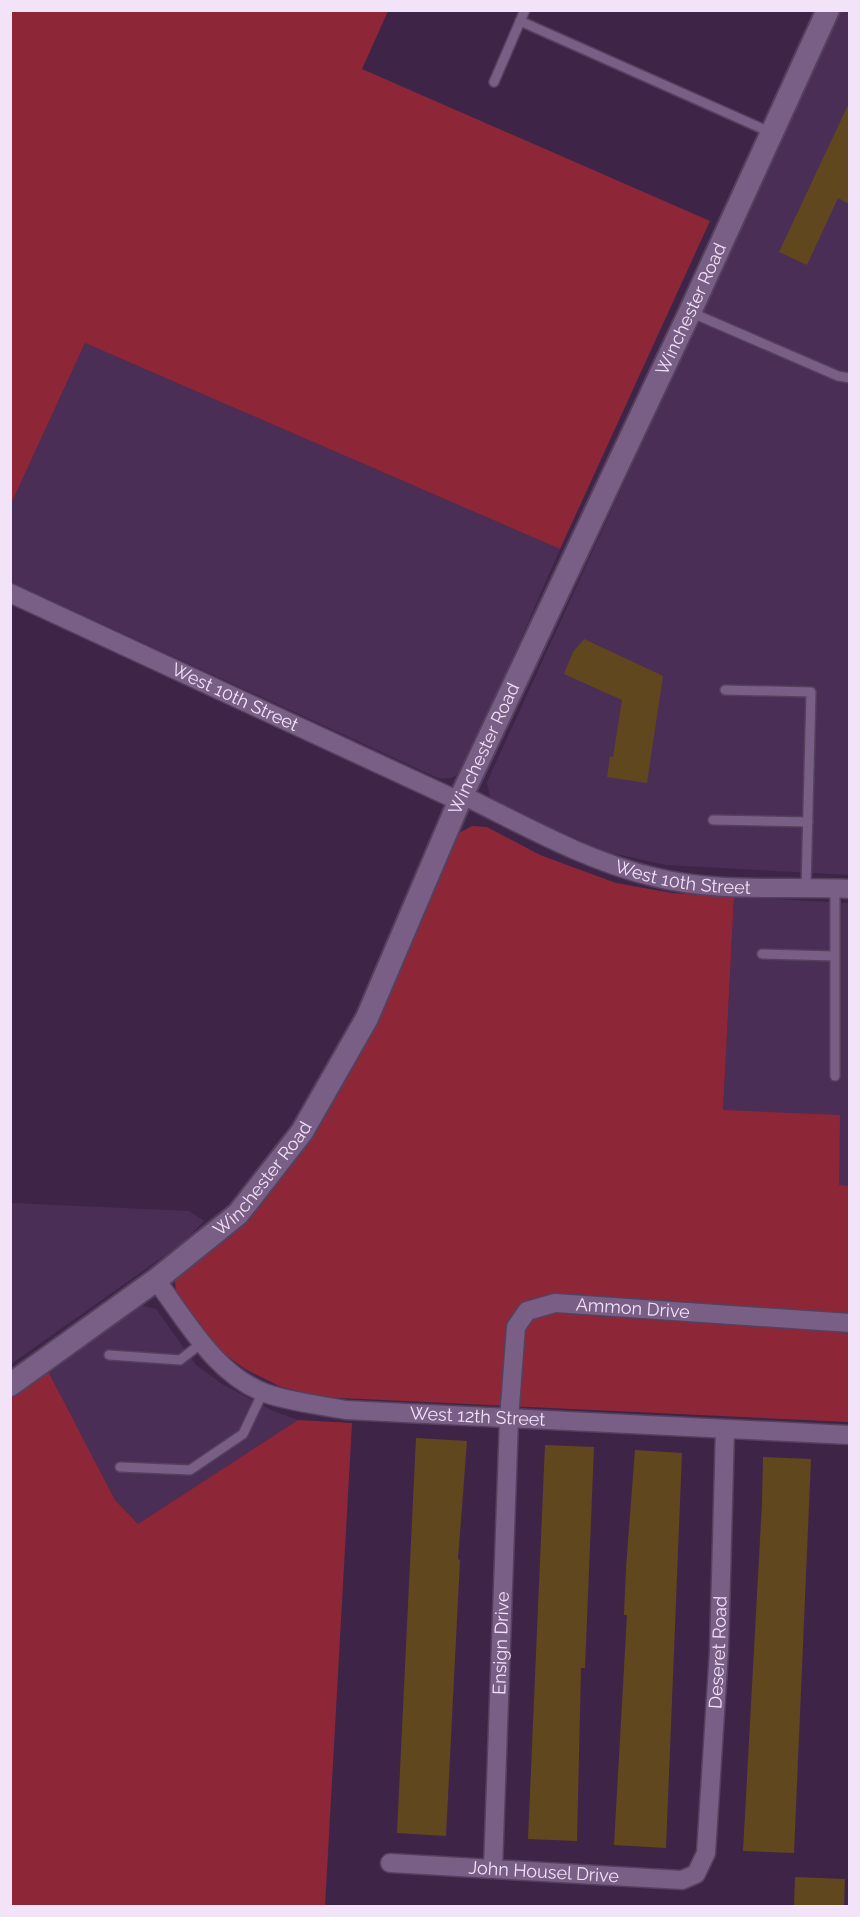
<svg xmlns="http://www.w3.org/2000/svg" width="860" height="1917" viewBox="0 0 860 1917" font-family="Raleway,sans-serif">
<rect width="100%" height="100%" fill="#3e2548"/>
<g fill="#4a2e56">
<path d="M840 11H849V875L666 865 608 852 503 808 490 797 487 782Z"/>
<path d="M85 343 560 549 463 771 451 778H438L11 582V504Z"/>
<path d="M734 897 849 903V1186L839 1185 723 1110Z"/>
<path d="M11 1203 189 1211 204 1221 181 1244 11 1364Z"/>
<path d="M140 1305 156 1309 196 1365 222 1384 271 1410 298 1420 138 1524 115 1500 47 1369 129 1308Z"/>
</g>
<g fill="#8d2738">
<path d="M11 10 388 11 362 69 710 221 560 549 85 343 11 504Z"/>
<path d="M472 826 487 827 540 855 616 883 672 893 734 897 723 1110 840 1115 839 1185 850 1186 849 1422 320 1397 279 1386 245 1369 218 1349 176 1295 175 1280 224 1238 274 1187 313 1138 349 1075 459 833Z"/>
<path d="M47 1369 115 1500 138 1524 298 1420 352 1423 325 1906H11L10 1396Z"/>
</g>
<g fill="#61471e">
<path d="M849 103V204L838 198 807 265 779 252Z"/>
<path d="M584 639 663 676 647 783 607 777 610 756 613 757 622 700 564 674 573 652Z"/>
<path d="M416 1438 467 1441 458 1559 460 1560 446 1836 397 1833Z"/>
<path d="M545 1445 594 1447 585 1668H581L577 1841 528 1839Z"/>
<path d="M635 1450 682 1453 666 1848 614 1845 627 1615H624L626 1568Z"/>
<path d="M763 1457 811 1459 794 1853 743 1851 762 1503Z"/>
<path d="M795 1877 845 1879 844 1906H794Z"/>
</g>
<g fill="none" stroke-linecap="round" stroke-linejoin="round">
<defs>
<g id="service">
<path d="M520 21 772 133"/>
<path d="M494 82 525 10"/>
<path d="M690 312 838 376 850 378"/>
<path d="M725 690 811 692 806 888"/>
<path d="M713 820 808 822"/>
<path d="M762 954 834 956"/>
<path d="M835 1076V888"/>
<path d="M109 1355 180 1360 203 1342"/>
<path d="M120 1467 190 1470 243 1434 263 1392"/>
</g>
<g id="minor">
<path id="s1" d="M10 593 459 801"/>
<path id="s2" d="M462 795C524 825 586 861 654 877 717 893 786 886 850 889"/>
<path id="s3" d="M156 1280C186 1320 215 1374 265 1393 290 1402 320 1405 346 1410L850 1435"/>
<path id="s4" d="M390 1863 682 1880 696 1874 706 1853 719 1651 725 1429"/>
<path id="s5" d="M493 1868 509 1419 516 1327 527 1311 555 1303 850 1323"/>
</g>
<g id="tertiary">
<path id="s6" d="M10 1385 156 1280 238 1214 302 1132 367 1018 462 795 690 312 828 10"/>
</g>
</defs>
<use href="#service" stroke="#55405e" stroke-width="12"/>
<use href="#minor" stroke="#55405e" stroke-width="21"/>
<use href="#tertiary" stroke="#55405e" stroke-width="26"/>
<use href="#service" stroke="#795e85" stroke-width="9"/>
<use href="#minor" stroke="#795e85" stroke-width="18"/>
<use href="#tertiary" stroke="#795e85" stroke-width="22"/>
</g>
<g text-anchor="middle" stroke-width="6" stroke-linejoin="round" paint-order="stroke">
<g font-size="18" fill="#f2e3f9" stroke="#1f1423">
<text dy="6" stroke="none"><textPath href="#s6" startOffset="1300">Winchester Road</textPath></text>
<text dy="6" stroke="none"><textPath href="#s1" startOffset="248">West 10th Street</textPath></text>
<text dy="6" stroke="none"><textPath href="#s6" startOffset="814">Winchester Road</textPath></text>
<text dy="6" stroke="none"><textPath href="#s2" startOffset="238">West 10th Street</textPath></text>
<text dy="6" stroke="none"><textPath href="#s6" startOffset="328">Winchester Road</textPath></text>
<text dy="6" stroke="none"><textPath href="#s5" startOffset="668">Ammon Drive</textPath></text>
<text dy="6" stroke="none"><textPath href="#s3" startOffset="374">West 12th Street</textPath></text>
<text dy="6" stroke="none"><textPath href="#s5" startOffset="225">Ensign Drive</textPath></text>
<text dy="6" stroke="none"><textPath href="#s4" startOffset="532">Deseret Road</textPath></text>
<text dy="6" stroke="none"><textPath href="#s4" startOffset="154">John Housel Drive</textPath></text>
</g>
</g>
<rect width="860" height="1917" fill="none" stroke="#f2e3f9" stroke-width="24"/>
</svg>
